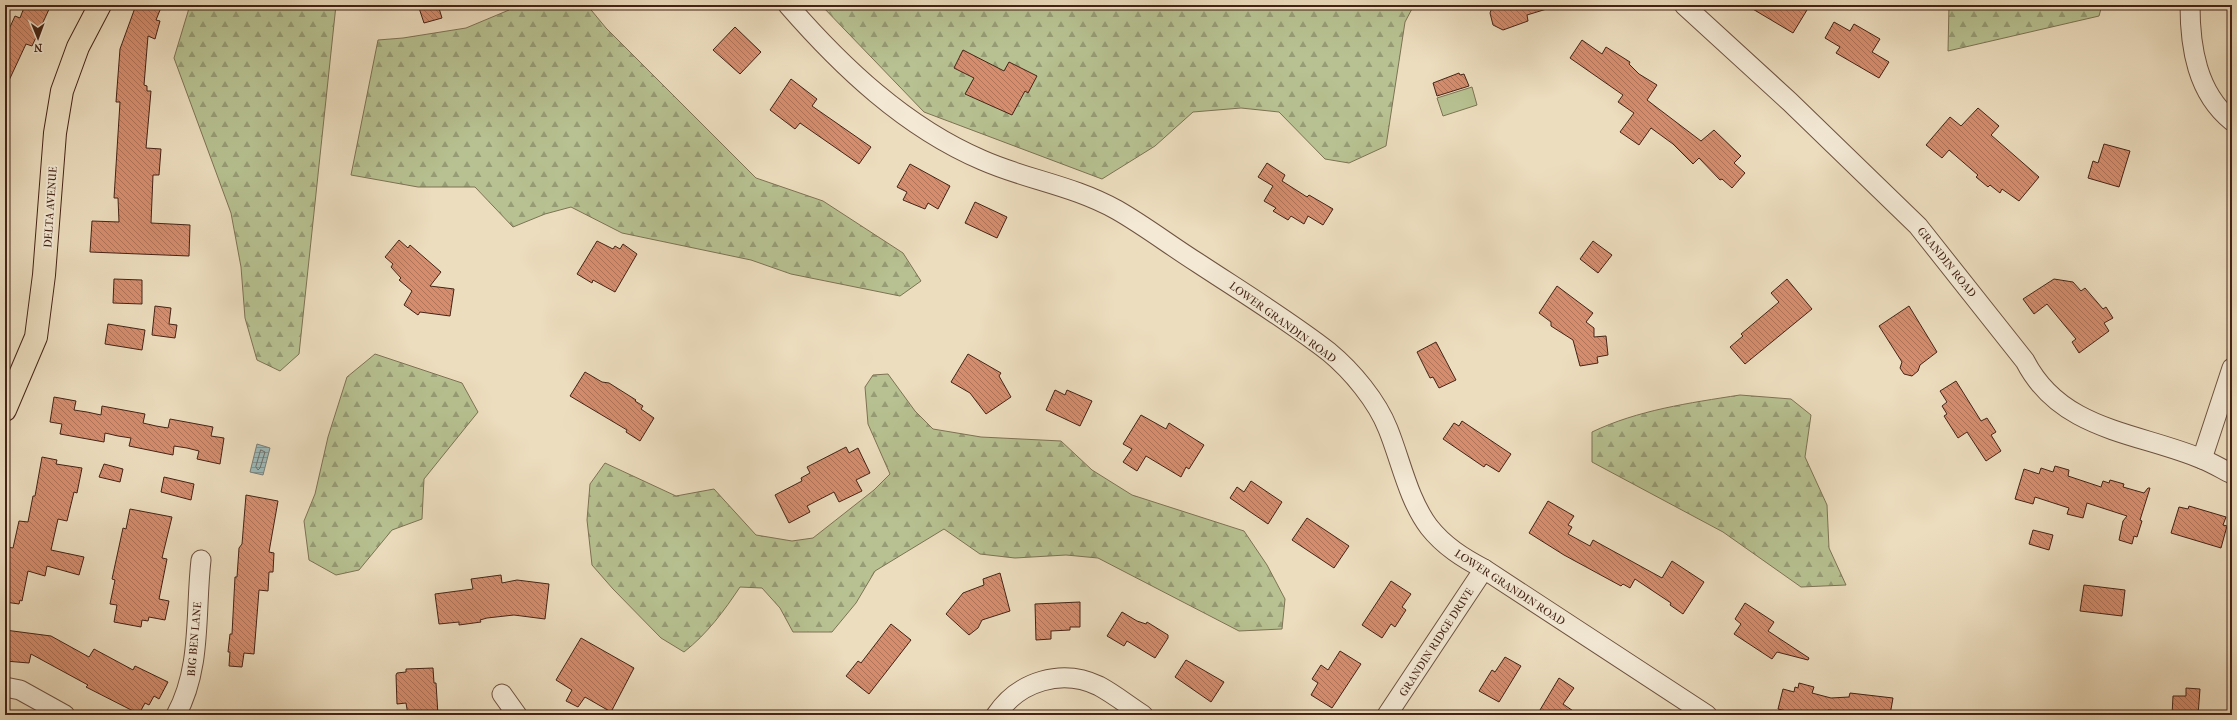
<svg xmlns="http://www.w3.org/2000/svg" width="2237" height="720" viewBox="0 0 2237 720" font-family="'IM FELL French Canon',serif">
<defs>
<pattern id="forest-firs" width="22" height="20" patternUnits="userSpaceOnUse"><rect width="22" height="20" fill="#b7c191"/><path d="M5 1l3.5 6h-7zM16 11l3.5 6h-7z" fill="#969c75"/></pattern>
<pattern id="water-rules" width="6" height="5" patternUnits="userSpaceOnUse"><rect width="6" height="5" fill="#9cbaba"/><path d="M0 2.5h6" fill="none" stroke="#819796"/></pattern>
<pattern id="building-back-hatch" width="6" height="6" patternUnits="userSpaceOnUse"><rect width="6" height="6" fill="#d58d6e"/><path d="M-1 5l2 2M0 0l6 6M5-1l2 2" fill="none" stroke="#ae7359"/></pattern>
</defs>
<rect width="100%" height="100%" fill="#ecddbe"/>
<filter id="stains"><feTurbulence type="fractalNoise" baseFrequency=".005" numOctaves="4"/><feColorMatrix values="0 0 0 0 .2 0 0 0 0 .09 0 0 0 0 .02 0 0 0 .5 -.17"/></filter>
<radialGradient id="worn" r=".72"><stop offset=".6" stop-color="#630" stop-opacity="0"/><stop offset="1" stop-color="#630" stop-opacity=".3"/></radialGradient>
<path fill="#b7c191" stroke="#7e7254" d="M1472 87 1477 105 1443 116 1437 98Z"/>
<g fill="url(#forest-firs)" stroke="#7e7254">
<path d="M190 5H336L299 354 280 371 257 360 245 318 241 267 231 213 174 58Z"/>
<path d="M512 5H587L606 28 756 178 823 201 903 253 921 281 900 296 791 274 751 260 622 233 571 207 545 214 513 227 475 187H418L351 175 378 40 403 38 466 28 509 10Z"/>
<path d="M821 5H1414L1405 22 1386 146 1349 163 1325 159 1279 112 1241 108 1193 112 1155 146 1102 179 924 112Z"/>
<path d="M1949 5H2102L2099 16 1948 51Z"/>
<path d="M375 354 462 383 478 412 424 479 422 519 392 530 359 570 336 575 309 560 304 521 315 494 328 437 347 377Z"/>
<path d="M888 374 915 411 933 429 981 437 1061 441 1092 470 1132 495 1244 531 1267 565 1285 599 1282 629 1239 631 1098 558 1066 555 1015 558 980 554 944 529 875 571 856 603 832 632H793L780 608 762 588 740 587C724 611 707 634 684 652L661 638 613 589 592 565 587 520 590 484 605 463 676 496 714 489 756 535 792 541 813 538 874 490 890 474 868 424 865 387 873 375Z"/>
<path d="M1740 395 1791 399 1811 415 1805 457 1827 505 1829 548 1846 585 1801 587 1723 532 1592 462V432C1638 410 1689 403 1740 395Z"/>
</g>
<path fill="url(#water-rules)" stroke="#797e78" d="M257 444 270 448 263 475 250 472Z"/>
<g fill="none" stroke-linecap="round" stroke-linejoin="round">
<path stroke="#706e68" stroke-width="1" d="M261 450 265 452 260 468 258 470 256 467Z"/>
</g>
<g fill="url(#building-back-hatch)" stroke="#442316">
<path d="M25 5H51L32 46 26 44 5 89V38L15 16 20 18Z"/>
<path d="M136 5H162L156 20 160 21 155 39 148 36 144 85 147 86V91H151L146 148 161 149 159 175H153L151 223 190 225 189 256 90 252 92 221 119 222 118 198H114L120 102H116L120 49Z"/>
<path d="M418 5H438L442 18 424 23Z"/>
<path d="M1493 5H1549L1550 8 1527 15 1528 21 1503 30 1493 25 1490 13Z"/>
<path d="M1746 5H1810L1793 33Z"/>
<path d="M1834 22 1850 31 1854 24 1880 39 1872 52 1889 62 1879 78 1836 53 1840 47 1825 38Z"/>
<path d="M735 27 761 52 740 74 713 50Z"/>
<path d="M1582 40 1602 54 1606 47 1630 62 1629 64 1639 74 1657 85 1647 100 1701 141 1714 130 1741 156 1734 163 1745 173 1732 188 1722 179 1720 180 1699 158 1693 164 1673 144 1651 128 1639 145 1620 132 1634 113 1618 102 1623 95 1570 58Z"/>
<path d="M963 50 1004 71 1009 62 1037 76 1028 93 1025 91 1012 115 965 94 974 78 954 68Z"/>
<path d="M1459 73 1460 75 1464 74 1469 86 1437 96 1433 83Z"/>
<path d="M791 79 817 99 812 106 871 147 859 164 800 123 795 129 770 110Z"/>
<path d="M1978 108 1999 126 1991 135 2039 177 2019 201 2002 189 2000 193 1990 185 1988 187 1976 177 1978 175 1949 150 1942 158 1926 145 1950 117 1961 126Z"/>
<path d="M2104 144 2130 151 2119 187 2088 178 2093 161 2098 163Z"/>
<path d="M1267 163 1285 175 1282 181 1307 197 1309 195 1333 209 1323 225 1308 216 1304 224 1291 216 1288 220 1273 211 1276 208 1264 201 1273 186 1258 177Z"/>
<path d="M910 164 950 186 938 209 928 203 925 209 903 200 907 192 897 187Z"/>
<path d="M975 202 1007 217 997 238 965 223Z"/>
<path d="M399 240 408 248 410 245 441 272 430 286 454 289 450 316 420 312 418 315 404 305 412 291 399 280 401 278 391 267 393 264 385 257Z"/>
<path d="M597 241 613 249 615 246 620 249 623 244 637 254 615 292 593 280 592 283 577 274Z"/>
<path d="M1593 241 1612 255 1598 273 1580 259Z"/>
<path d="M114 279 142 280V304L113 303Z"/>
<path d="M1787 279 1812 309 1745 364 1730 347 1743 336 1741 334 1779 302 1771 293Z"/>
<path d="M2054 279 2073 282 2081 291 2085 288 2103 309 2106 307 2113 318 2104 323 2109 331 2079 353 2072 342 2076 339 2047 304 2034 314 2023 299Z"/>
<path d="M1557 286 1593 313 1586 322 1594 328V337L1606 336 1608 355 1597 357 1598 363 1580 366 1573 340 1551 326V322L1539 313Z"/>
<path d="M155 306 171 308 169 324 177 325 175 338 152 335Z"/>
<path d="M1909 306 1937 352 1920 365 1918 371 1912 376 1904 374 1900 368 1902 362 1879 326Z"/>
<path d="M108 324 145 330 142 350 105 344Z"/>
<path d="M1436 342 1456 380 1439 388 1433 377 1430 378 1417 352Z"/>
<path d="M968 354 1001 373 999 376 1011 397 986 414 970 393 951 382Z"/>
<path d="M585 372 602 382 609 383 636 400 635 401 643 406 641 409 654 418 640 441 626 432 627 430 570 396Z"/>
<path d="M1956 381 1981 421 1987 418 1996 432 1991 435 2001 451 1986 461 1967 432 1958 438 1944 416 1947 414 1942 406 1947 402 1940 391Z"/>
<path d="M1055 390 1065 395 1067 390 1092 401 1080 426 1046 410Z"/>
<path d="M54 397 76 401 74 410 87 412 101 415 102 406 145 414 143 423 156 426 168 428 170 419 213 427 211 436 224 438 220 464 197 459 199 451 187 448 174 446 173 455 129 446 131 438 118 436 105 433 104 442 60 434 62 424 50 422Z"/>
<path d="M1141 415 1166 429 1169 423 1204 445 1189 469 1186 467 1181 477 1146 456 1137 471 1123 462 1132 449 1123 444Z"/>
<path d="M1462 421 1511 454 1499 472 1486 464 1484 467 1443 439 1454 423 1459 426Z"/>
<path d="M846 447 849 453 858 448 870 473 856 480 862 491 839 502 834 492 807 506 810 512 789 523 775 495 802 481 801 478 810 473 807 467Z"/>
<path d="M42 457 57 460 56 464 82 468 77 493 74 492 67 521 58 519 51 550 84 557 79 575 47 566 45 576 28 571 22 601 20 600 19 604 5 602V555L7 547 13 548 19 521 28 522 33 496H35Z"/>
<path d="M104 464 123 469 120 482 99 477Z"/>
<path d="M2055 466 2069 470 2068 476 2101 487 2103 481 2109 483 2110 480 2124 484 2123 487 2144 493 2148 488H2150L2140 520 2142 521 2137 537 2134 536 2132 544 2119 540 2123 521 2127 516 2087 503 2083 518 2067 514 2069 508 2035 497 2033 504 2015 499 2024 469 2039 474 2041 468 2053 472Z"/>
<path d="M164 477 194 484 191 500 161 492Z"/>
<path d="M1251 481 1282 502 1268 524 1230 498 1237 487 1244 492Z"/>
<path d="M246 495 278 501 269 552 274 553 273 572H269L268 591 259 590 254 654 244 653 242 667 229 666 230 652H228L230 634H232L235 577H237L239 548 242 544Z"/>
<path d="M1548 501 1574 516 1568 525 1572 527 1568 534 1590 546 1593 540 1662 578 1672 561 1704 582 1683 614 1670 605 1671 603 1635 579 1630 588 1623 584 1621 586 1564 555 1529 533Z"/>
<path d="M2189 506 2226 517 2223 525 2227 526 2221 548 2171 533 2179 507 2188 509Z"/>
<path d="M130 509 172 517 162 558 167 559 159 599 169 601 165 620 149 617 148 621 142 620 141 627 114 622 117 605 110 604 115 580 112 579 123 528 126 529Z"/>
<path d="M1307 518 1349 546 1334 568 1292 540Z"/>
<path d="M2033 530 2053 535 2049 550 2029 544Z"/>
<path d="M1000 573 1010 611 982 620 978 628 969 635 946 614 963 593 984 585 983 579Z"/>
<path d="M501 575 502 583 517 580 549 584 545 619 514 615 487 618 480 620 481 622 459 625V622L439 624 435 594 473 589 471 579Z"/>
<path d="M1391 581 1411 594 1402 607 1406 610 1395 627 1391 624 1382 638 1362 625Z"/>
<path d="M2084 585 2125 590 2122 616 2080 611Z"/>
<path d="M1080 602V627H1070V630L1051 631V639L1036 640 1035 604Z"/>
<path d="M1745 603 1774 622 1768 631 1809 658 1808 660 1777 652 1772 659 1734 634 1741 624 1735 619Z"/>
<path d="M1122 612 1137 621 1146 624 1147 622 1168 635V638L1155 658 1127 641 1124 646 1107 636Z"/>
<path d="M891 624 911 640 869 694 846 676 858 661 861 663Z"/>
<path d="M5 630 51 636 89 657 94 649 133 670 135 666 168 682 159 699 154 696 149 705 145 703 139 714 86 687 88 685 31 654 29 663 5 661Z"/>
<path d="M581 638 634 668 611 712 585 697 578 707 566 701 572 690 556 680Z"/>
<path d="M1340 651 1361 664 1332 708 1311 695 1318 683 1312 679 1321 665 1328 670Z"/>
<path d="M1505 657 1521 666 1499 702 1479 691 1492 670 1495 672Z"/>
<path d="M1186 660 1224 682 1211 702 1175 677Z"/>
<path d="M433 668 434 683H436L438 715H408L406 703 397 704 396 675 397 673 406 672V669Z"/>
<path d="M1559 678 1574 688 1563 704 1579 715H1546L1540 710Z"/>
<path d="M1799 683 1814 687 1812 693 1831 698 1849 697 1850 693 1893 698 1890 715H1855V713L1828 710 1827 715H1803L1778 709 1783 689 1794 692 1795 687 1798 688Z"/>
<path d="M2186 688 2200 689 2198 715H2172L2173 696H2186Z"/>
</g>
<g fill="none" stroke-linecap="round" stroke-linejoin="round">
<defs>
<g id="minor">
<path d="M788 5C842 67 905 127 982 160 1027 180 1072 185 1117 210 1145 226 1171 246 1198 263 1242 292 1288 320 1329 352 1352 371 1377 401 1388 429 1401 461 1408 499 1429 527 1444 546 1463 558 1484 569L1707 715"/>
<path d="M1684 5 1790 102 1918 226 2025 361C2061 431 2137 432 2202 459 2212 463 2222 469 2232 474"/>
<path d="M2190 5C2190 47 2197 93 2232 121"/>
<path d="M2202 459 2232 368"/>
<path d="M5 687 20 690 65 715"/>
<path d="M502 694 517 715"/>
<path d="M176 715C202 668 195 612 201 560"/>
<path d="M996 715C1019 681 1062 668 1099 686 1114 694 1129 706 1143 715"/>
<path d="M1387 715 1484 569"/>
</g>
<path id="major" d="M5 410 36 337 44 275 55 133 62 91 78 47 100 5"/>
</defs>
<use href="#minor" stroke="#6e5240" stroke-width="21"/>
<use href="#major" stroke="#442316" stroke-width="24"/>
<use href="#minor" stroke="#f3e9d5" stroke-width="19"/>
<use href="#major" stroke="#ecddbe" stroke-width="22"/>
</g>
<g text-anchor="middle" stroke-width="4" stroke-linejoin="round" paint-order="stroke">
<g font-size="11" fill="#442316" stroke="#f3e9d5">
<text transform="translate(50 207) rotate(-86)" y="4">DELTA AVENUE</text>
<text transform="translate(1947 262) rotate(51)" y="4">GRANDIN ROAD</text>
<text transform="translate(1283 322) rotate(36)" y="4">LOWER GRANDIN ROAD</text>
<text transform="translate(1510 587) rotate(33)" y="4">LOWER GRANDIN ROAD</text>
<text transform="translate(194 639) rotate(-85)" y="4">BIG BEN LANE</text>
<text transform="translate(1436 642) rotate(-57)" y="4">GRANDIN RIDGE DRIVE</text>
</g>
</g>
<rect width="2237" height="720" fill="none" stroke="#ecddbe" stroke-width="20"/>
<rect x="6" y="6" width="2225" height="708" fill="none" stroke="#442316" stroke-width="2"/>
<rect x="10" y="10" width="2217" height="700" fill="none" stroke="#442316"/>
<g transform="translate(38 38) rotate(179)" stroke="#f3e9d5" stroke-width="3" paint-order="stroke">
<path d="M0-3L7 15L0 10L-7 15Z" fill="#442316"/>
<text y="-6" font-size="11" font-weight="bold" text-anchor="middle" fill="#442316">N</text>
</g>
<rect width="100%" height="100%" filter="url(#stains)"/>
<rect width="100%" height="100%" fill="url(#worn)"/>
</svg>
